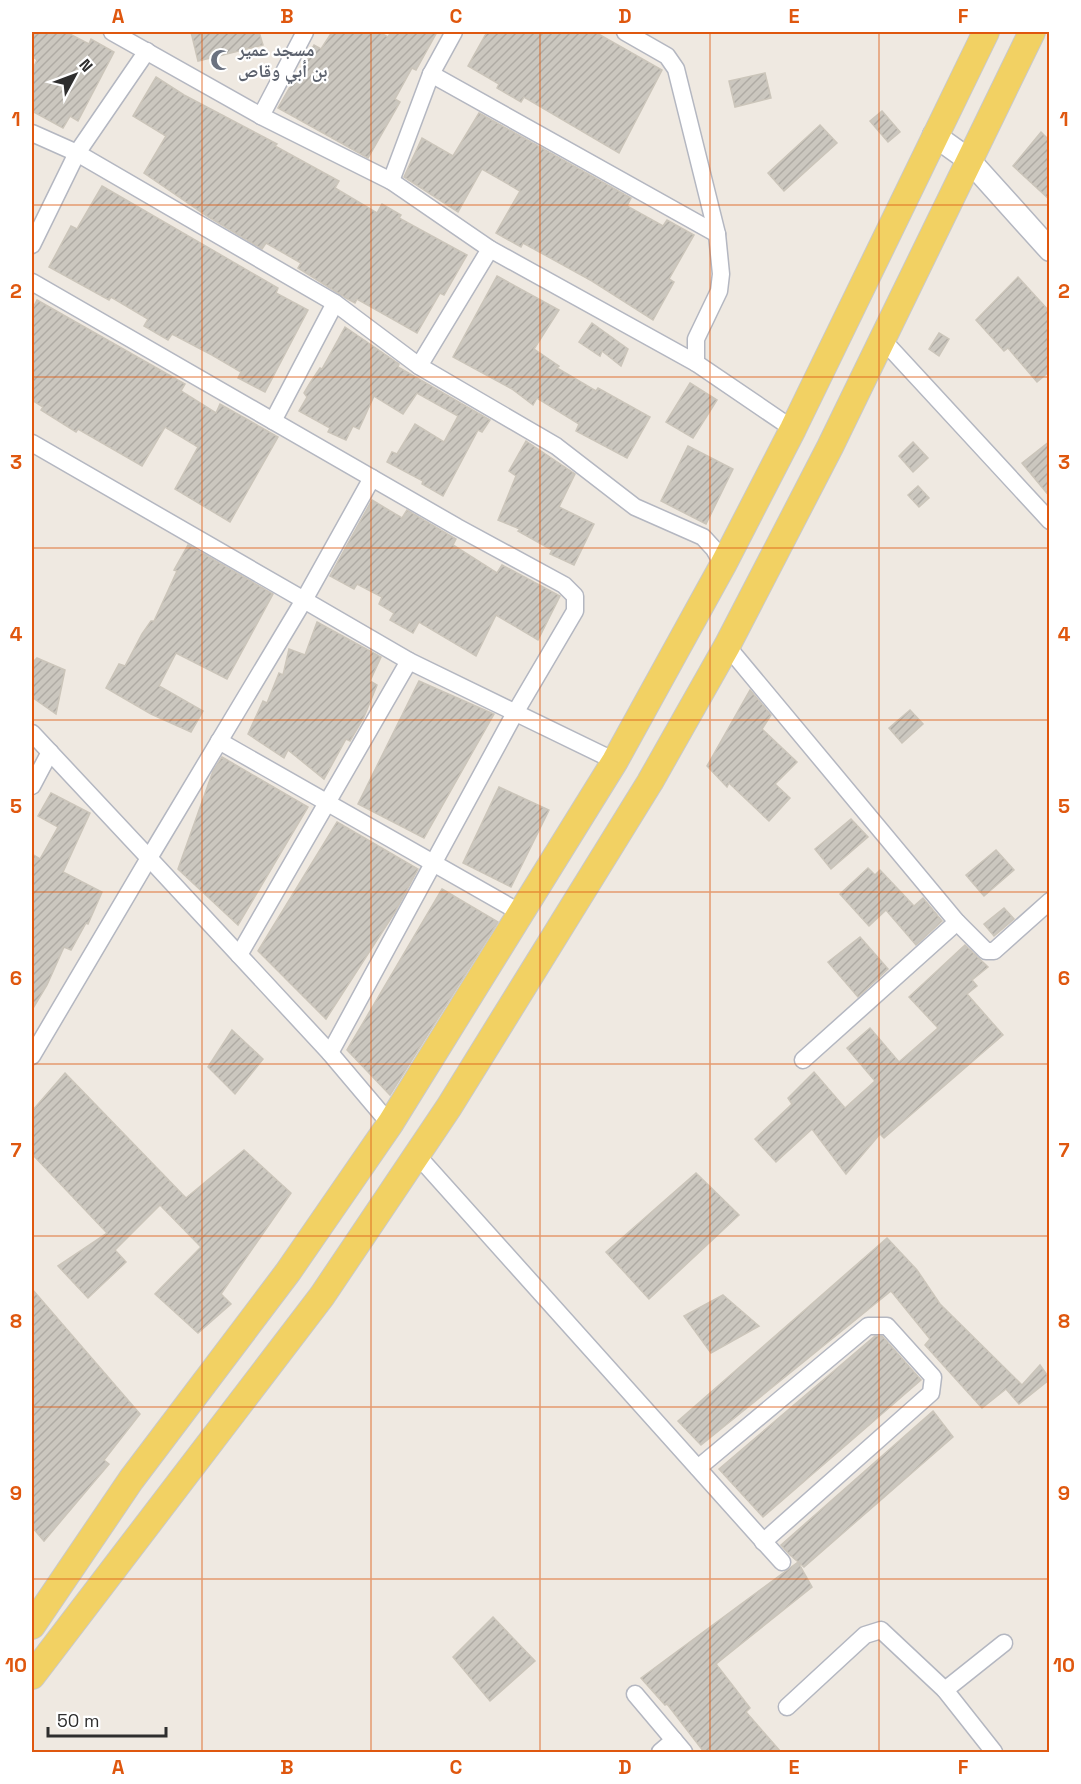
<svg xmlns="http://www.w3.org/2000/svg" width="1081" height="1784" viewBox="0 0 1081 1784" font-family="'Space Grotesk','Noto Naskh Arabic',sans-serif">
<defs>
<pattern id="building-hatch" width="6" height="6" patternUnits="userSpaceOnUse" patternTransform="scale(1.5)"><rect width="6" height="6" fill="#cbc7bf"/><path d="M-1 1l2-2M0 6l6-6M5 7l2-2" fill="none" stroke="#afaba4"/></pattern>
</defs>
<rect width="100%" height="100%" fill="#efe9e1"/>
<g fill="url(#building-hatch)" stroke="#cbc5ba" stroke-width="1.5">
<path d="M32 32H66L89 44 91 39 114 52 78 121 70 116 63 128 32 111V71L37 60 32 56Z"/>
<path d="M191 32H259L263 45 198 61Z"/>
<path d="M332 32H379L388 37 391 32H437L416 70 412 68 395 99 400 102 368 158 278 108 314 45 321 49Z"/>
<path d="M487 32H595L662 70 619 153 524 97 521 102 497 88 499 84 468 66Z"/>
<path d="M765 73 771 98 735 107 729 81Z"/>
<path d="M156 77 184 95 277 144 275 146 339 181 335 188 377 213 382 204 401 215 399 218 467 255 444 295 440 293 417 333 357 299 355 303 346 298 298 268 301 263 266 243 262 249 207 216 144 173 166 136 133 116Z"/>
<path d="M882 111 900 132 888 142 870 121Z"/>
<path d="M479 113 631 198 627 206 663 226 667 220 694 235 669 279 674 282 653 320 592 281 523 243 521 247 496 233 520 191 482 169 458 212 404 177 422 138 453 156Z"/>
<path d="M820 125 837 143 784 191 768 173Z"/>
<path d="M1041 132 1050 141V200L1013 166Z"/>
<path d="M102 186 278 288 276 293 308 310 265 392 238 378 241 372 212 355 172 334 168 340 144 326 148 319 111 297 109 300 49 267 71 226 77 229Z"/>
<path d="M497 276 559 310 534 349 559 366 557 368 596 391 598 388 650 417 627 458 576 431 579 424 537 398 533 405 512 389 453 357Z"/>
<path d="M1018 277 1050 312V371L1037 382 1008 348 1004 351 976 320Z"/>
<path d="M37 300 185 384 181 391 216 413 220 404 278 437 230 522 175 489 198 447 165 427 142 466 78 429 76 432 41 410 43 407 32 400V310Z"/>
<path d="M592 323 628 349 621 366 602 351 600 356 579 342Z"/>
<path d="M345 327 399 364 398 367 490 420 482 432 478 430 443 496 422 484 423 481 387 462 392 452 397 454 415 424 444 442 458 416 417 393 403 414 374 396 359 429 353 426 346 440 328 432 330 428 299 411 307 397 304 393 310 383 320 368 322 369Z"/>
<path d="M939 333 949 339 939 356 929 349Z"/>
<path d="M690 383 717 400 693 438 666 422Z"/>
<path d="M526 441 575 474 559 507 594 524 574 565 550 554 552 550 518 531 520 529 498 520 516 476 509 471Z"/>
<path d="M1050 441V497L1022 463Z"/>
<path d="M913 442 928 458 913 472 899 456Z"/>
<path d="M688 446 733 469 706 524 661 501Z"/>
<path d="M918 486 929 498 919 507 908 495Z"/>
<path d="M372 500 402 518 407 510 456 539 453 545 497 573 502 565 560 596 538 640 496 615 476 656 419 622 413 633 390 620 394 613 379 604 382 597 357 584 354 589 330 576Z"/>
<path d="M188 545 273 594 227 679 176 653 159 686 203 711 191 732 151 714 106 688 119 664 125 666 142 634 151 621H154L177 571 174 570Z"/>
<path d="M317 622 381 657 370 681 377 685 364 717 350 741 346 739 324 779 288 750 284 758 248 734 263 701 267 703 279 673 283 675 289 649 305 655Z"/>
<path d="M37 658 65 670 56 714 32 697V663Z"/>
<path d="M419 681 494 714 424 838 358 804Z"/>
<path d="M750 690 771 715 762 729 797 762 775 784 790 798 769 821 729 783 727 787 707 766Z"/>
<path d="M910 710 923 724 902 743 889 728Z"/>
<path d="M222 757 308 807 238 925 178 869 213 771Z"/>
<path d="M499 787 549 810 511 887 463 863Z"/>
<path d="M51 793 90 813 63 872 102 892 88 924 86 923 71 950 64 947 47 985 32 1010V854L40 859 58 827 38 816Z"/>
<path d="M851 819 868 837 831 869 815 849Z"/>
<path d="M337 822 418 869 395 912 326 1019 258 951Z"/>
<path d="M996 850 1014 870 984 896 966 875Z"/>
<path d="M868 868 875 875 880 870 914 906 923 898 942 921 916 945 886 910 869 926 840 894Z"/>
<path d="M442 889 498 922 390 1095 347 1050Z"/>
<path d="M1004 908 1014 919 994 936 984 924Z"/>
<path d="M860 937 888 969 858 997 828 962Z"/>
<path d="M965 945 988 967 972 980 977 986 967 994 1003 1035 884 1138 880 1134 846 1174 812 1129 776 1162 755 1139 792 1104 788 1098 814 1072 845 1108 875 1081 847 1048 870 1028 899 1062 938 1028 909 997Z"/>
<path d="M232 1030 263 1059 235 1094 208 1067Z"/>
<path d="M65 1073 186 1198 244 1150 291 1193 221 1294 231 1304 198 1333 155 1294 201 1247 160 1205 115 1250 126 1262 88 1298 58 1266 107 1233 32 1154V1111Z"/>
<path d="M696 1173 739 1215 649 1299 606 1252Z"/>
<path d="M887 1238 917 1270 940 1304 1022 1385 1040 1365 1050 1379 1019 1404 1006 1389 982 1408 925 1345 930 1339 891 1291 701 1445 678 1421Z"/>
<path d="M32 1289 140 1414 104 1460 109 1464 44 1541 32 1527Z"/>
<path d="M723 1295 759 1326 711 1353 684 1316Z"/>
<path d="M875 1336H882L921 1380 763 1517 719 1469Z"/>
<path d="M933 1411 953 1437 804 1567 789 1554 781 1545Z"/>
<path d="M798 1562 812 1587 716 1664 750 1708 746 1712 781 1752H704L667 1704 665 1705 641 1678Z"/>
<path d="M493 1617 535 1661 490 1701 453 1657Z"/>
</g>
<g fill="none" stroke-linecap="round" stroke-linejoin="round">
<defs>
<g id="street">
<path d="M112 32 261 116 391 181 490 249 696 363 793 429"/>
<path d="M625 32 667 56 676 69 717 234 721 274 719 291 696 339V363"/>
<path d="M431 74 717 234"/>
<path d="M261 116 305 32"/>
<path d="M32 133 77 153 335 303 419 366 556 446 635 507 703 537 714 549 723 565"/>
<path d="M391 181 431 74 454 32"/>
<path d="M32 245 77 153 147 51"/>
<path d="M32 282 457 527 564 585 575 596V611L515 713 330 1053"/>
<path d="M881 338 1050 521"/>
<path d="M419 366 490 249"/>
<path d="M273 421 335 303"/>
<path d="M32 443 304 600 372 478"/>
<path d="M727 646 957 922 986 951H994L1050 901"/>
<path d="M32 733 149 858 32 1056"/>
<path d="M219 741 521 913"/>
<path d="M32 786 50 752"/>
<path d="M239 955 409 661"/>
<path d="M803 1060 957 922"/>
<path d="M390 1124 330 1053 149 858 304 600 409 661 615 761"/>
<path d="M417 1155 782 1562"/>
<path d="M698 1468 868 1326H887L933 1377 931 1393 763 1542"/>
<path d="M945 1690 1004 1643"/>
<path d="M635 1694 684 1752"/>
<path d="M787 1707 865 1635 881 1630 945 1690 994 1752"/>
<path d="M660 1752 674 1740"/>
</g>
<path id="secondary" d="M934 135 969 160 1050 250"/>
<g id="primary">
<path d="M32 1626 131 1480 288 1272 390 1124 615 761 723 565 793 429 986 32"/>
<path d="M32 1676 322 1296 449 1107 650 782 727 646 830 447 1032 32"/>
</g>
</defs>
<use href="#street" stroke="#b4b7c1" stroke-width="19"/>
<use href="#secondary" stroke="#b4b7c1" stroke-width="25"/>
<use href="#primary" stroke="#c9c9c9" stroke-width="28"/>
<use href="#street" stroke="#fff" stroke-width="16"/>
<use href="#secondary" stroke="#fff" stroke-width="22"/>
<use href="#primary" stroke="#f2d163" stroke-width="26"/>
</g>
<path fill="none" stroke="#df570e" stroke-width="1.5" stroke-opacity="0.55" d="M202 32V1752M371 32V1752M540 32V1752M710 32V1752M879 32V1752M32 205H1050M32 377H1050M32 548H1050M32 720H1050M32 892H1050M32 1064H1050M32 1236H1050M32 1407H1050M32 1579H1050"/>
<defs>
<symbol id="mosque-bare" viewBox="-9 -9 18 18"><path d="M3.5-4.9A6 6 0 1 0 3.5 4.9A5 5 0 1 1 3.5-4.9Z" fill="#6b7280" stroke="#fff" stroke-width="2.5" paint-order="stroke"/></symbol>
</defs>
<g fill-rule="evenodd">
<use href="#mosque-bare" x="206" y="45" width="30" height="30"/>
</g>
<g text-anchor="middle" stroke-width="4.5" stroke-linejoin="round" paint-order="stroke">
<g font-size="18" font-weight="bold" fill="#5b616d" stroke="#fff" text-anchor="start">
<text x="238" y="56">مسجد عمير<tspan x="238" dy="21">بن أبي وقاص</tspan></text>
</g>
</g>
<rect width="1081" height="1784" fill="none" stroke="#ffffff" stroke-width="66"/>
<g transform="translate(75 75) rotate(49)" stroke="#ffffff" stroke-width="4.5" paint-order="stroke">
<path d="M0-4.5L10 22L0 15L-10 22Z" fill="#2e2e2e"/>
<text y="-9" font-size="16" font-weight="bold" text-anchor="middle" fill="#2e2e2e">N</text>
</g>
<path d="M48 1727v9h118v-9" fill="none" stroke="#2e2e2e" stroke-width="3"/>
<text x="57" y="1727" font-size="18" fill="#2e2e2e" stroke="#ffffff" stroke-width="4.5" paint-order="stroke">50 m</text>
<rect x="33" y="33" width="1015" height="1718" fill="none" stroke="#df570e" stroke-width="2"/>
<g font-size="20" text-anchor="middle" font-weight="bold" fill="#df570e">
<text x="118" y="23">A</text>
<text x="287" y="23">B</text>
<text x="456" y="23">C</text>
<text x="625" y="23">D</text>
<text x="794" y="23">E</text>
<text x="963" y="23">F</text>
<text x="16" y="126">1</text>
<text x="1064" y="126">1</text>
<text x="16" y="298">2</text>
<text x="1064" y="298">2</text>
<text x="16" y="469">3</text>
<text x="1064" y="469">3</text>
<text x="16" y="641">4</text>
<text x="1064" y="641">4</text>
<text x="16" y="813">5</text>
<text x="1064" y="813">5</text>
<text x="16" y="985">6</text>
<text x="1064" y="985">6</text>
<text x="16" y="1157">7</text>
<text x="1064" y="1157">7</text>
<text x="16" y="1328">8</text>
<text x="1064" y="1328">8</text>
<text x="16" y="1500">9</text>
<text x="1064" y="1500">9</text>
<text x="16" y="1672">10</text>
<text x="1064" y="1672">10</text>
<text x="118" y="1774">A</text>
<text x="287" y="1774">B</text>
<text x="456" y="1774">C</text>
<text x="625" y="1774">D</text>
<text x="794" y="1774">E</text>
<text x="963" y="1774">F</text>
</g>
</svg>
